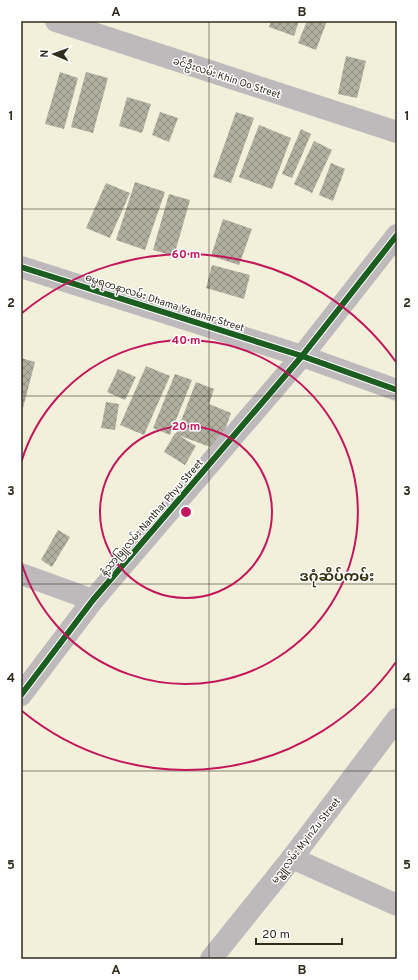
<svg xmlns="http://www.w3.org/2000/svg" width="418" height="980" viewBox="0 0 418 980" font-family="Overpass,'Noto Sans Myanmar',sans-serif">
<defs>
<pattern id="building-cross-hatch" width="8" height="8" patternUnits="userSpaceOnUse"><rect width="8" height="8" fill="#b1af9f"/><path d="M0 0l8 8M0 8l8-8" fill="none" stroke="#908f81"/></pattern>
</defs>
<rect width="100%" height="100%" fill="#f2efdb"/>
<g fill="url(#building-cross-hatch)">
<path d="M271 21H299L294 36 269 27Z"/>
<path d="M307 21H327L316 50 298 43Z"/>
<path d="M346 56 366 61 357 98 338 94Z"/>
<path d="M60 72 78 78 64 129 45 124Z"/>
<path d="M86 72 108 78 93 133 71 127Z"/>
<path d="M127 97 151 104 142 133 119 126Z"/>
<path d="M160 112 178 118 169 142 152 135Z"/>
<path d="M236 112 254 118 231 183 213 177Z"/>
<path d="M259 125 291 138 272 189 239 177Z"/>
<path d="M301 129 311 134 292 178 282 174Z"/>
<path d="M314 141 332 150 312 193 294 184Z"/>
<path d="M331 163 345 169 333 201 319 195Z"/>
<path d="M135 182 165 192 145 250 116 240Z"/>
<path d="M106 183 130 193 110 238 86 228Z"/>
<path d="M169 194 190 200 174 256 153 250Z"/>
<path d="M223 219 252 229 239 265 211 256Z"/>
<path d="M212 265 250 275 244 299 206 288Z"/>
<path d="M21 358 35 362 23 408H21Z"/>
<path d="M146 366 170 376 144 435 120 425Z"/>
<path d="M118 369 136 377 125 400 107 392Z"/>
<path d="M175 374 192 380 170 435 153 428Z"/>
<path d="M196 382 214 389 209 404 231 413 218 450 178 435 196 446 185 465 164 452 175 433 176 434Z"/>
<path d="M106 402 119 404 115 430 101 428Z"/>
<path d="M58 530 70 537 52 567 41 560Z"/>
</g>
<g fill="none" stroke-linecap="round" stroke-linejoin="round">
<g stroke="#beb9ba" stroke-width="22">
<path d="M56 21 397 132"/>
<path d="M21 267 302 356 397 390"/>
<path d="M21 574 93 600"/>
<path d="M21 695 93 600 302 356 397 235"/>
<path d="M292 858 397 905"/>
<path d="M211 959 292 858 397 719"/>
</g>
<defs>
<g id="cycleway">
<path d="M21 267 302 356 397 390"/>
<path d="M21 695 93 600 302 356 397 235"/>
</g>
</defs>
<use href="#cycleway" stroke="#fff" stroke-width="8"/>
<use href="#cycleway" stroke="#1b5e20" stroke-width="6"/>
</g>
<path fill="none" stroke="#302d1f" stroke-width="1" stroke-opacity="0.55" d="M209 21V959M21 209H397M21 396H397M21 584H397M21 771H397"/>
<g fill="none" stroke="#c2185b" stroke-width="2">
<circle cx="186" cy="512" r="86"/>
<path d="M21 463A172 172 0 1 1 21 561"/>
<path d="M396 662A258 258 0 0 1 22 711M22 313A258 258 0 0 1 396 362"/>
</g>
<g text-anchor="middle" stroke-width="3" stroke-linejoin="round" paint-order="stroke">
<g font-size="10" fill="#302d1f" stroke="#fff">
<text transform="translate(227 77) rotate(18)" y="4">ခင်ဦးလမ်း Khin Oo Street</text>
<text transform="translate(165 302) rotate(18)" y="4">ဓမ္မရတနာလမ်း Dhama Yadanar Street</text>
<text transform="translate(151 517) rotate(-49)" y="4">နံ့သာဖြူလမ်း Nanthar Phyu Street</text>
<text transform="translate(305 840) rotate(-52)" y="4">မဥ္ဇူလမ်း MyinZu Street</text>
</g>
<g font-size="14" font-weight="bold" fill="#3b3516" stroke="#fff">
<text x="337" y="581">ဒဂုံဆိပ်ကမ်း</text>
</g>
</g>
<circle cx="186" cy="512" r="6" fill="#c2185b" stroke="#fff" stroke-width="2"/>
<g font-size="12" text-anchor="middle" font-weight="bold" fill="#c2185b" stroke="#fff" stroke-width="3" stroke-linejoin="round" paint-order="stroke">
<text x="186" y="258">60 m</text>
<text x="186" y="344">40 m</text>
<text x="186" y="430">20 m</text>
</g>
<rect width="418" height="980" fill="none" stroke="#ffffff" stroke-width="44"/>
<g transform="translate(54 54) rotate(272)" stroke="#ffffff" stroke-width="3" paint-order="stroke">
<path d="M0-3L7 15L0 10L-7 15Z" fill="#302d1f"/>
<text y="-6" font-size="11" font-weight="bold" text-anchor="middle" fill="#302d1f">N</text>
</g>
<path d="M256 938v6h86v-6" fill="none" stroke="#302d1f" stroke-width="2"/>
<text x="262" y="938" font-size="12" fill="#302d1f" stroke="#ffffff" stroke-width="3" paint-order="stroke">20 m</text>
<rect x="22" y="22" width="374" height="936" fill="none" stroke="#302d1f" stroke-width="1.5"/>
<g font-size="13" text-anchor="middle" font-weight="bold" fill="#302d1f">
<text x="116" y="16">A</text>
<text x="302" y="16">B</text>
<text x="11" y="120">1</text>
<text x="407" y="120">1</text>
<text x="11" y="307">2</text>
<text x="407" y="307">2</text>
<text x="11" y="495">3</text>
<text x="407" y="495">3</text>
<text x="11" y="682">4</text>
<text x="407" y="682">4</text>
<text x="11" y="869">5</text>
<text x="407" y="869">5</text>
<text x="116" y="974">A</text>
<text x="302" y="974">B</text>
</g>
</svg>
